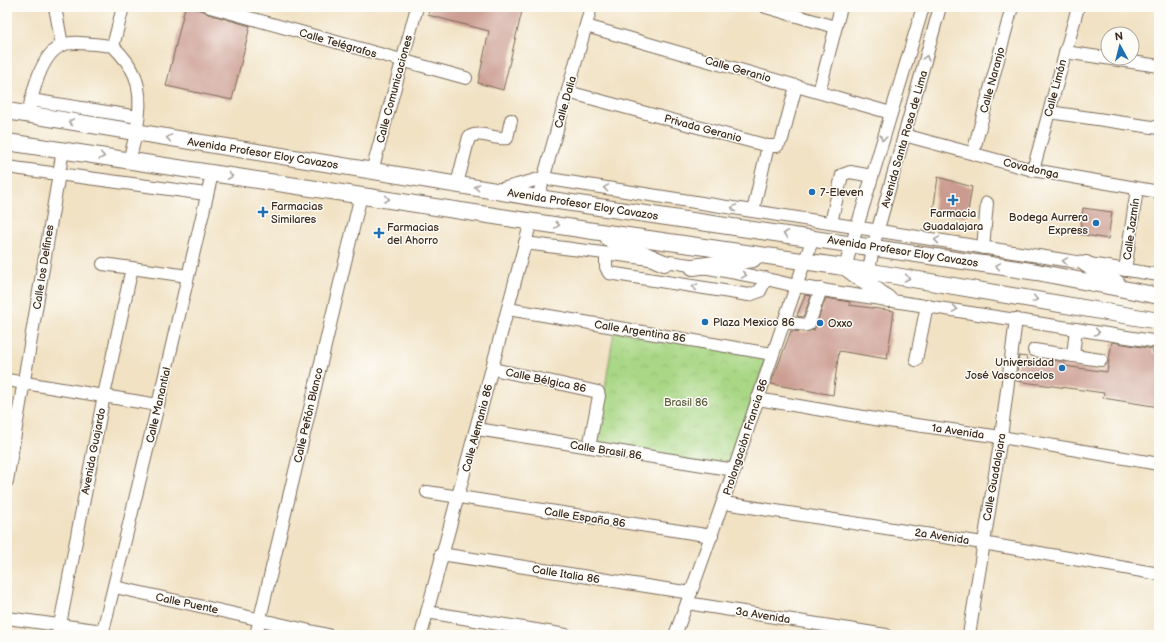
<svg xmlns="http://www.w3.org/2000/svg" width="1166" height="642" viewBox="0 0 1166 642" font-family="'Balsamiq Sans',sans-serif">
<defs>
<pattern id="park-crowns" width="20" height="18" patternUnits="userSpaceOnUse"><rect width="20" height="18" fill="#a9d785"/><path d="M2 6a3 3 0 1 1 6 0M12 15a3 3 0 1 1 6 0" fill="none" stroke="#92b972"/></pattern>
</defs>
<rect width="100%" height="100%" fill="#fdfcf7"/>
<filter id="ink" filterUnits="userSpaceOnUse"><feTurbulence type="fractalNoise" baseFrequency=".025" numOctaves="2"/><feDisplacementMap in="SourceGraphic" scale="8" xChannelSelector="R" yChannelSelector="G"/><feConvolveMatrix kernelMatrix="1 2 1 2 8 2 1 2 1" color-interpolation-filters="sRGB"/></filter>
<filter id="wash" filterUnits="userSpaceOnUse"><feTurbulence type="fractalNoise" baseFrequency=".012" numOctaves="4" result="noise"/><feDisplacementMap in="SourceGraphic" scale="16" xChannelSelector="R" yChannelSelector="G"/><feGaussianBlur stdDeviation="0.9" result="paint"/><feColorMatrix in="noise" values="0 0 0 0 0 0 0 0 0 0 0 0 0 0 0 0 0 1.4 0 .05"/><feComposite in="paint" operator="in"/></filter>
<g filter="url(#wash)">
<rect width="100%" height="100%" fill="#f1e2c4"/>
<path fill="url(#park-crowns)" stroke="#728052" d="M614 331 767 356 730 468 596 445Z"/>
<g id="blocks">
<g fill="#cb9b90">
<path d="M185 7 204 11 208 14 250 26 232 100 166 86Z"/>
<path d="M430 7H487L497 9 498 7H523L503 90 478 83 489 31 428 15Z"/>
<path d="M938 177 972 187 967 217 933 212Z"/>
<path d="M1083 208 1112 212 1108 239 1079 234Z"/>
<path d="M805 295 811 296 803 317 797 316Z"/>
<path d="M826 298 850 302 849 305 894 311 887 359 839 351 833 395 771 384 791 331 805 332 814 330Z"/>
<path d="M1112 342 1153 349V353H1159V407L1103 398 1104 393 1016 381 1019 356 1027 357 1026 360 1052 364 1053 360 1065 362 1064 366 1107 372Z"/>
</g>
</g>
</g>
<g filter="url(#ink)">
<use href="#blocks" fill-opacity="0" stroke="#7b6a58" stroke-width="1"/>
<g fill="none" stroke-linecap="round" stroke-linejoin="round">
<defs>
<g id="minor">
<path d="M55 7 62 45"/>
<path d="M210 7 466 78"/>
<path d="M766 7 835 27"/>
<path d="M586 26 891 113"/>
<path d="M113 46 123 7"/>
<path d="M1065 52 1159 66"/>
<path d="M568 92 768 146H777L782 139 796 86"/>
<path d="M819 92 841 7"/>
<path d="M31 100 138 117"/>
<path d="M1049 112 1159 128"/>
<path d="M28 115C32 95 40 55 62 45 73 40 100 45 113 46 122 55 130 64 135 76 145 103 136 135 129 161"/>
<path d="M904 135 1033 170 1159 192"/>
<path d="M973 153 1012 7"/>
<path d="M7 167 206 194"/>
<path d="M1033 170 1078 7"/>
<path d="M372 171 417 7"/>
<path d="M457 184 469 137C481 130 494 140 507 138L511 120"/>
<path d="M498 190 543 178 1159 275"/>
<path d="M538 198 591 7"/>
<path d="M753 211 768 146"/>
<path d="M831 223 842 175 850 172 872 176"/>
<path d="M525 243C615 255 708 264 796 286L1159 342"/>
<path d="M983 248 987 203"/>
<path d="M606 254V267L609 273 749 295 760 291 766 278"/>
<path d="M103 264 188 276"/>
<path d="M845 267 923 7"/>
<path d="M1125 270 1137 189"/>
<path d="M869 271 873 247 940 7"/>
<path d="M508 309 772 354"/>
<path d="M783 322 806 325 809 324 821 289"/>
<path d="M1034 350 1101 360"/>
<path d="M1073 356 1076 329"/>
<path d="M916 360 927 305"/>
<path d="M493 369 598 392 599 396 589 447"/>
<path d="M7 380 158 405"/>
<path d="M757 399 881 420 1001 437 1159 464"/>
<path d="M477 429 735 470"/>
<path d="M7 481 63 150"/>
<path d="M427 492 712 536"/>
<path d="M724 503 983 543 1159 574"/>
<path d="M441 554 691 593"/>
<path d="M115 587 328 635"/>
<path d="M687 603 886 635"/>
<path d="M427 612 566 635"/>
<path d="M7 618 103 631"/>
<path d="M58 635 104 395 132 268"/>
<path d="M102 635 158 405 212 174"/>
<path d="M256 635 361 195"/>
<path d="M421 635 531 221"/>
<path d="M675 635C725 504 766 370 813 238"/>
<path d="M969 635 1001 437 1016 319"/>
</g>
<g id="major">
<path d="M7 111 538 198 1037 272 1159 296"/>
<path d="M7 142 593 231 837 266 1159 321"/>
<path d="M609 239 664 263"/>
<path d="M1086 264 1117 283"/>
<path d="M693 267 753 259"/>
<path d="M848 269 888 299"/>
</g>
</defs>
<use href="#minor" stroke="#7b6a58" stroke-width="14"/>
<use href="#major" stroke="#7b6a58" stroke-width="18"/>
<use href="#minor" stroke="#fff" stroke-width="12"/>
<use href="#major" stroke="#fff" stroke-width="16"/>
</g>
<defs><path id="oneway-chevron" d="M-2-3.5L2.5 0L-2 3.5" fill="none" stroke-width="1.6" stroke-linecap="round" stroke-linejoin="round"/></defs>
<g stroke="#a79f9a">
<use href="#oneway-chevron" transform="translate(926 58) rotate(-75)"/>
<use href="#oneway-chevron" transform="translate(71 122) rotate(-171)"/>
<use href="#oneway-chevron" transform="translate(169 138) rotate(-171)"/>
<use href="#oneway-chevron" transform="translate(883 138) rotate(106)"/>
<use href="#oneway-chevron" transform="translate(102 156) rotate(10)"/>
<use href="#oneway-chevron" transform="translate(230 176) rotate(8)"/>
<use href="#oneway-chevron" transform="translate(477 187) rotate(-171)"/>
<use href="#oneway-chevron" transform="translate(606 188) rotate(-171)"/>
<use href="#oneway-chevron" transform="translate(387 199) rotate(9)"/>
<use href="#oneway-chevron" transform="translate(734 208) rotate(-171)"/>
<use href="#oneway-chevron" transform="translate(557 225) rotate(9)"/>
<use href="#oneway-chevron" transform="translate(786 234) rotate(-172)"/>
<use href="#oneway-chevron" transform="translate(937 240) rotate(-171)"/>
<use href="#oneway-chevron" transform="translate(1065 261) rotate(-171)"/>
<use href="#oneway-chevron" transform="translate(998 266) rotate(-171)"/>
<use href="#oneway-chevron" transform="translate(744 275) rotate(9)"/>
<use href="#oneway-chevron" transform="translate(907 278) rotate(10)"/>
<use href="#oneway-chevron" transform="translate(695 287) rotate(-171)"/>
<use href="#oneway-chevron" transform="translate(1035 299) rotate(10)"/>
<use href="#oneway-chevron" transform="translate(955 309) rotate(9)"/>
<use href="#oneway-chevron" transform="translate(1097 332) rotate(9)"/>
</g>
</g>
<g fill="#1f6fb2" stroke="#fdfcf7" stroke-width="1.5">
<circle cx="812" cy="192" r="4"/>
<path d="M951 194h4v4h4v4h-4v4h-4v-4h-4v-4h4z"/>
<path d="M261 206h4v4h4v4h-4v4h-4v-4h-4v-4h4z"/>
<circle cx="1096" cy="223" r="4"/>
<path d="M377 227h4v4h4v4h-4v4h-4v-4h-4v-4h4z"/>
<circle cx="705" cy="322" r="4"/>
<circle cx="820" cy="323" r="4"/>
<circle cx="1062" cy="368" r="4"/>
</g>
<g text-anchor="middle" stroke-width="3" stroke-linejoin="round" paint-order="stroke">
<g font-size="11" fill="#3b2a1e" stroke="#fdfcf7">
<text transform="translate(338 43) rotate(16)" y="4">Calle Telégrafos</text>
<text transform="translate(738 69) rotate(16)" y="4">Calle Geranio</text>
<text transform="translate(992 80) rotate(-75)" y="4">Calle Naranjo</text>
<text transform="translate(1055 88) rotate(-75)" y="4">Calle Limón</text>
<text transform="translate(394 89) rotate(-75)" y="4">Calle Comunicaciones</text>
<text transform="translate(565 102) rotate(-74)" y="4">Calle Dalia</text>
<text transform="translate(703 128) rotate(15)" y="4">Privada Geranio</text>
<text transform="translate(904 139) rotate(-74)" y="4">Avenida Santa Rosa de Lima</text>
<text transform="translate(263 153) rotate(9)" y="4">Avenida Profesor Eloy Cavazos</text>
<text transform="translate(1031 168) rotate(13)" y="4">Covadonga</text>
<text transform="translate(583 204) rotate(9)" y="4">Avenida Profesor Eloy Cavazos</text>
<text transform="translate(1131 229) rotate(-82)" y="4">Calle Jazmín</text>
<text transform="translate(903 251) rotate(9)" y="4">Avenida Profesor Eloy Cavazos</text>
<text transform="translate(43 267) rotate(-81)" y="4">Calle los Delfines</text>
<text transform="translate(640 331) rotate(9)" y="4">Calle Argentina 86</text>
<text transform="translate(546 380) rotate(12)" y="4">Calle Bélgica 86</text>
<text transform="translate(158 405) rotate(-77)" y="4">Calle Manantial</text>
<text transform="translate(308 415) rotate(-77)" y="4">Calle Peñón Blanco</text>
<text transform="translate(477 428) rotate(-75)" y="4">Calle Alemania 86</text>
<text transform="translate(958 431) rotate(8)" y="4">1a Avenida</text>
<text transform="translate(745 437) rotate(-72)" y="4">Prolongación Francia 86</text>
<text transform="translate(606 450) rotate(9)" y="4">Calle Brasil 86</text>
<text transform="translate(93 451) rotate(-79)" y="4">Avenida Guajardo</text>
<text transform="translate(994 477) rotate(-80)" y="4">Calle Guadalajara</text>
<text transform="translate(585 517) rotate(9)" y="4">Calle España 86</text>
<text transform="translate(942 536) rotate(9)" y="4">2a Avenida</text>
<text transform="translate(566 574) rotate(9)" y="4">Calle Italia 86</text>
<text transform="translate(187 603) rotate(12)" y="4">Calle Puente</text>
<text transform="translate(763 615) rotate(9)" y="4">3a Avenida</text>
</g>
<g font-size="11" fill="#3b2a1e" stroke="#fdfcf7" text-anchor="start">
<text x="820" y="196">7-Eleven</text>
<text x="271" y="210">Farmacias<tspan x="271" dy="13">Similares</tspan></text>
<text x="953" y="217" text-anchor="middle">Farmacia<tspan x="953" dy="13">Guadalajara</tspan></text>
<text x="1088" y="221" text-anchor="end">Bodega Aurrera<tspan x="1088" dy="13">Express</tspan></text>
<text x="387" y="231">Farmacias<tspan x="387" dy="13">del Ahorro</tspan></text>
<text x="713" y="326">Plaza Mexico 86</text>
<text x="828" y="327">Oxxo</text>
<text x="1054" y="366" text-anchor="end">Universidad<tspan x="1054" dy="13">José Vasconcelos</tspan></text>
</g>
<g font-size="11" fill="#5c5e3d" stroke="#fdfcf7">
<text x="686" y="406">Brasil 86</text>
</g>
</g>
<rect width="1166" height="642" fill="none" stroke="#fdfcf7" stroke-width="24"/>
<g transform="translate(1120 46) rotate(353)"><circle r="19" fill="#fdfcf7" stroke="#afa8a0"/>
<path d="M0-3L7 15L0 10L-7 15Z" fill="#1f6fb2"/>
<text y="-6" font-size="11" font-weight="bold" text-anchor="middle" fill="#3b2a1e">N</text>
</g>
</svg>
